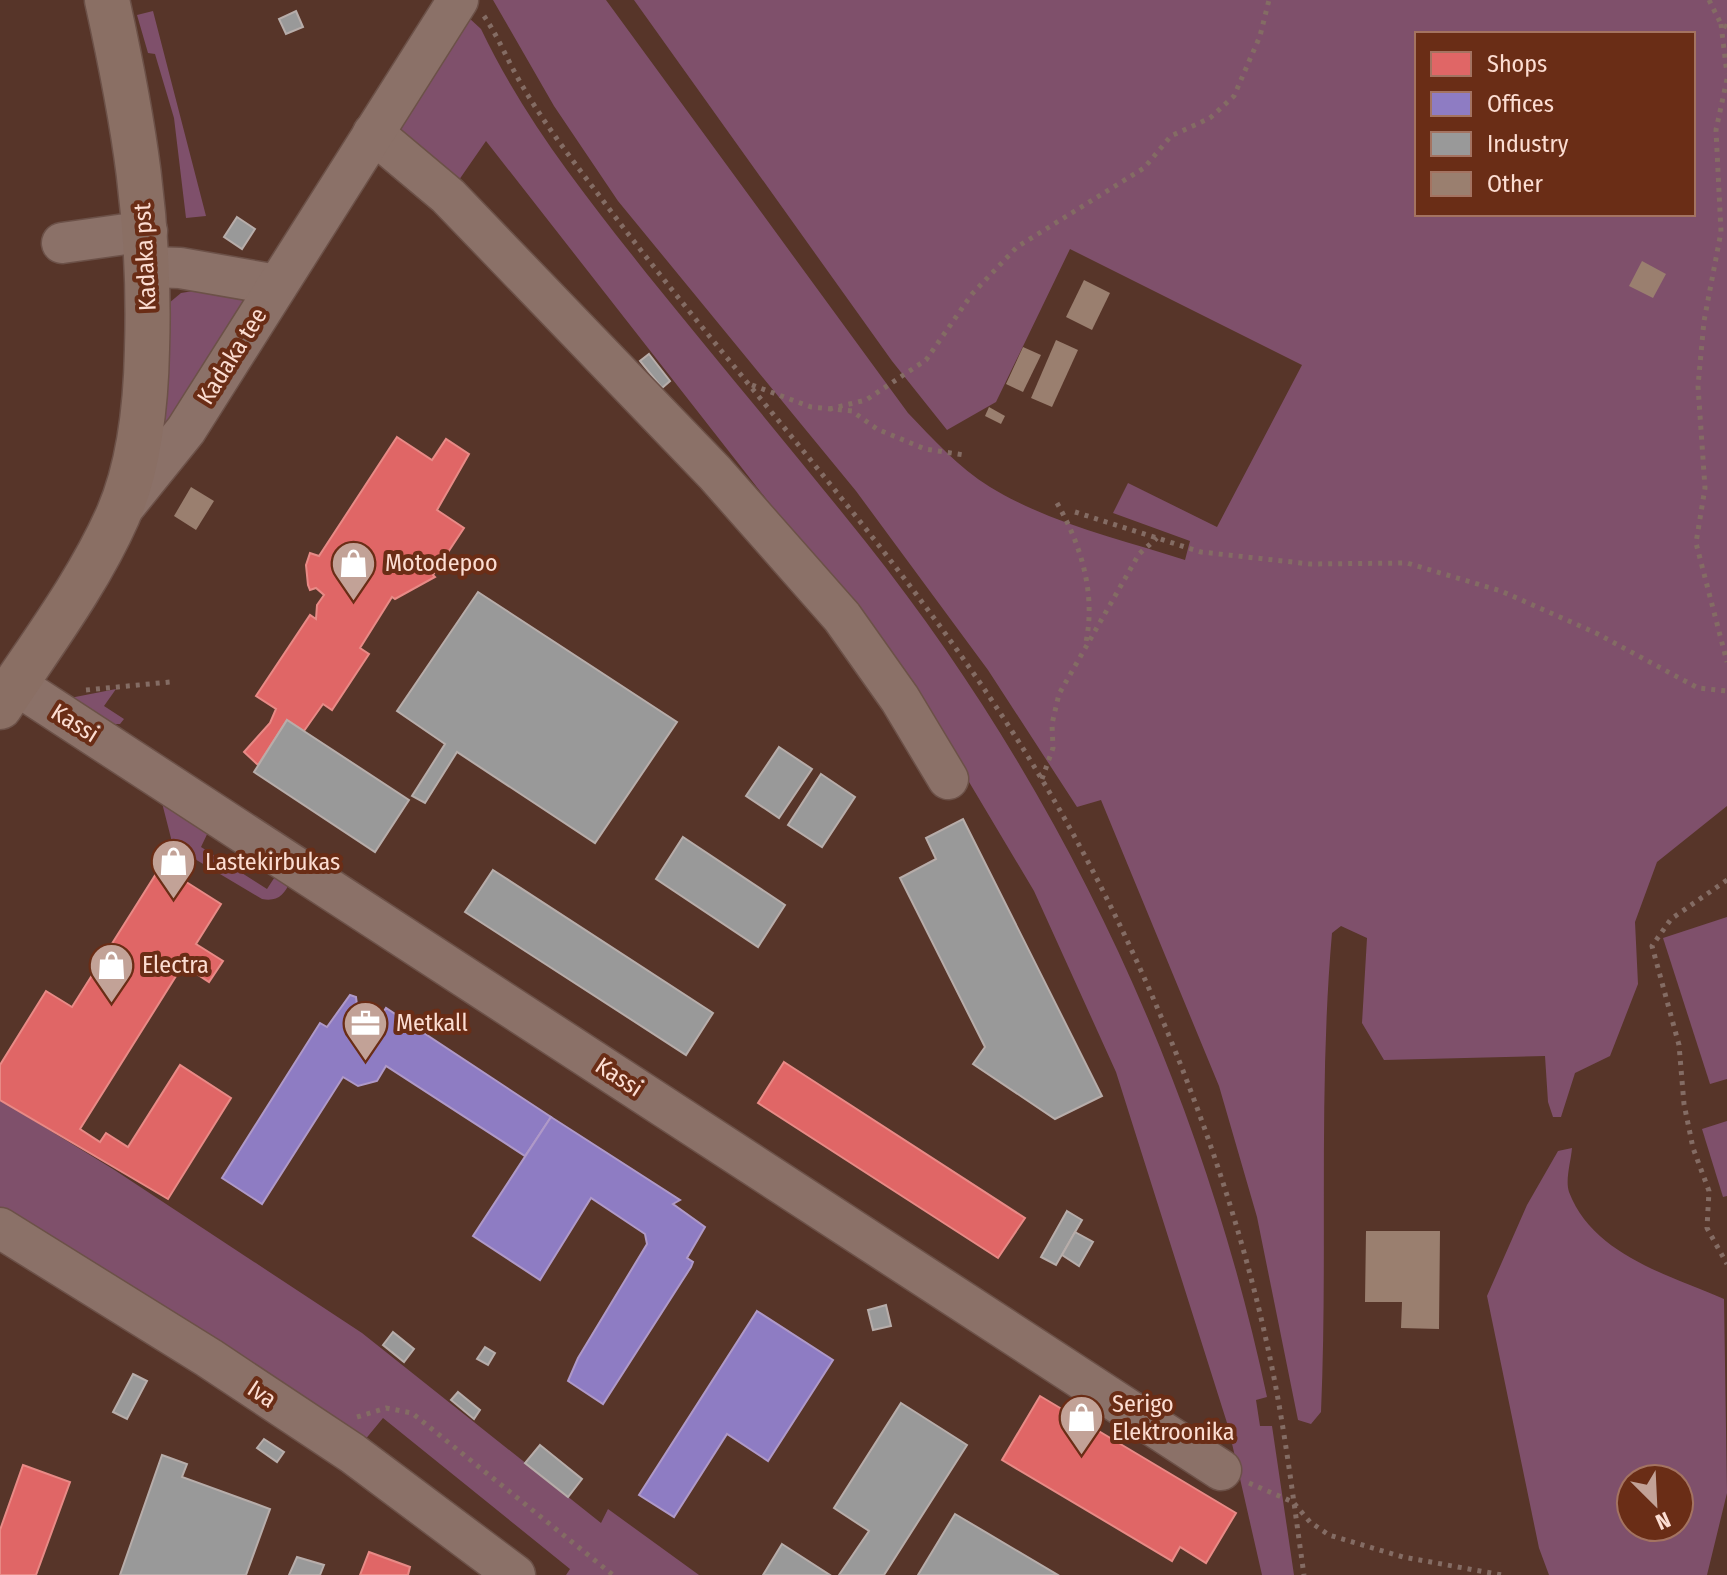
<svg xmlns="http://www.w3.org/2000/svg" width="1727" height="1575" viewBox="0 0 1727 1575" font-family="'Fira Sans Condensed',sans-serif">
<rect width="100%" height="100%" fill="#573529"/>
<g fill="#7f506b" fill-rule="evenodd">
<path d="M493 0H606L908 413C933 439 958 467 990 487 1049 523 1120 539 1185 560L1190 541 1113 513 1128 483 1217 527 1302 365 1070 249 996 402 947 430 892 361 634 0H1727V806L1657 862 1635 922 1638 984 1610 1056 1575 1073 1561 1117H1553L1548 1102 1545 1056 1384 1060 1362 1023 1367 938 1341 926 1332 933C1318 1092 1328 1252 1321 1412L1311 1424 1298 1420 1257 1217 1219 1086 1101 800 1077 807 988 670 856 491 618 201 554 106ZM1417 34H1693V214H1417Z"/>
<path d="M153 11 206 216 186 218 174 118 155 54 148 53 137 15Z"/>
<path d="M468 17 481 29C525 121 585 195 647 274 719 363 793 451 865 541 1063 790 1201 1086 1267 1397L1256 1400 1260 1426H1272L1294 1575H1262L1228 1426 1116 1072 1034 891 950 750 814 560 486 141 452 190 395 130Z"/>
<path d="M199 290 241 298 244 305 172 425 161 427 169 303 181 293Z"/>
<path d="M116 689 104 706 124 719 120 724H102L70 698Z"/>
<path d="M160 795 211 826 201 847 267 889 280 869 290 881C285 895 277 902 262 899L173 846Z"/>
<path d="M1727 917V1079L1710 1084 1663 938Z"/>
<path d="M0 1100 113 1169 362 1333 601 1523 608 1509 699 1575H566L570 1569 383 1418 364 1441 0 1212Z"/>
<path d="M1727 1121V1196L1723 1197 1702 1129Z"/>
<path d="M1572 1148C1571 1161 1565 1180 1569 1192 1593 1255 1669 1275 1724 1299L1727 1493 1707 1575H1549L1539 1548 1487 1296 1527 1205 1558 1151ZM1631 1479H1679V1527H1631Z"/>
</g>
<g fill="#e06666" stroke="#e88a86" stroke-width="2">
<path d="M397 437 432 460 446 439 469 454 437 510 464 528 433 575 435 577 395 599 392 597 360 648 369 654 332 710 323 704 304 731 287 720 258 765 244 752 270 723 276 709 256 696 310 615 316 619 317 605 324 595 316 588 310 590 308 585 306 565 310 553 319 556Z"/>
<path d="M161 866 221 904 196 944 223 961 209 982 183 965 80 1129 100 1142 106 1133 128 1147 180 1065 231 1098 168 1199 0 1100V1065L46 991 72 1007Z"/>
<path d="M784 1062 1025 1218 998 1258 758 1103Z"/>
<path d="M1040 1396 1236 1513 1206 1563 1180 1547 1172 1561 1002 1460Z"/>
<path d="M23 1465 70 1482 36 1575H0V1530Z"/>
<path d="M369 1552 410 1567 408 1575H360Z"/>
</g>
<g fill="#8e7cc3" stroke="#af99c8" stroke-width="2">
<path d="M350 995 356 997 357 1005 364 1003 382 1014 386 1008 551 1117 525 1156 386 1066 377 1081 358 1086 343 1077 262 1204 222 1178 320 1023 327 1027Z"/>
<path d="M551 1117 680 1200 673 1204 705 1227 687 1258 693 1262 691 1267 603 1404 568 1381 578 1358 647 1244 645 1234 591 1198 540 1280 473 1236Z"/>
<path d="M757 1311 833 1360 768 1461 727 1434 674 1517 639 1495Z"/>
</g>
<g fill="#999" stroke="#b7adaa" stroke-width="2">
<path d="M296 11 303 27 286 34 279 19Z"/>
<path d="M237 217 255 229 242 249 224 237Z"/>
<path d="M649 354 670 381 662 388 640 361Z"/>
<path d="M478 592 677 722 595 843 457 752 425 803 412 796 445 744 397 711Z"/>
<path d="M287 720 409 800 375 852 254 772Z"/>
<path d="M779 747 812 769 779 818 746 796Z"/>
<path d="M821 774 855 797 822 847 788 825Z"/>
<path d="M963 819 1102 1096 1055 1119 973 1064 985 1047 900 878 936 859 926 838Z"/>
<path d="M683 837 785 905 758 947 656 879Z"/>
<path d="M493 870 713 1013 686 1055 465 912Z"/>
<path d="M1067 1211 1082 1220 1056 1265 1041 1257Z"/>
<path d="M1075 1232 1093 1242 1079 1266 1062 1255Z"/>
<path d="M886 1305 891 1326 873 1330 868 1310Z"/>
<path d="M393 1332 414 1349 404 1362 383 1345Z"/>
<path d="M485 1347 495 1353 488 1365 477 1359Z"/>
<path d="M133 1374 147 1381 127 1419 113 1412Z"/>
<path d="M458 1392 480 1410 474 1419 451 1400Z"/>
<path d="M901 1403 967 1445 884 1575H839L869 1531 834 1508Z"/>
<path d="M264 1439 284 1452 277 1462 257 1448Z"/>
<path d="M540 1445 582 1479 568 1497 525 1463Z"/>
<path d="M162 1455 187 1464 182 1477 270 1509 246 1575H120Z"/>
<path d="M955 1514 1058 1575H918Z"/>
<path d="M782 1544 830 1575H763Z"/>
<path d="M297 1557 324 1565 320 1575H289Z"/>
</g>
<g fill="#9a7f6f">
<path d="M1642 261 1666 274 1653 298 1629 286Z"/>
<path d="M1084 280 1110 293 1092 330 1066 317Z"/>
<path d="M1056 340 1078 350 1052 407 1031 398Z"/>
<path d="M1023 347 1041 355 1023 392 1006 384Z"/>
<path d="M989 407 1005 416 1001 424 985 416Z"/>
<path d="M191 487 214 501 196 530 174 516Z"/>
<path d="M1366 1231H1440L1439 1329 1401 1328 1402 1302H1365Z"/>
</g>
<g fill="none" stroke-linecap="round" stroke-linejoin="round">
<defs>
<g id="minor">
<path d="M373 133 448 196 715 473 842 617 900 699 948 779"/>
<path d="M62 243 147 231"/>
<path d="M150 267 180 268 277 285"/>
<path d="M124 507 186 430 458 0"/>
<path d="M15 684 1221 1470"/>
<path d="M0 1228 209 1358 352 1453 515 1575"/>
</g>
<path id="major" d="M0 707C41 645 88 583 118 515 140 464 146 404 147 349 151 223 134 122 107 0"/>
</defs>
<use href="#minor" stroke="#6c5148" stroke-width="43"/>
<use href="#major" stroke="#6c5148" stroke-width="47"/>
<g stroke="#846c64" stroke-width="5" stroke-dasharray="4 6" stroke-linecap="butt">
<path d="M1709 0 1721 24 1727 27"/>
<path d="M484 16C499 38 509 64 523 87 544 123 570 157 595 190 742 388 914 565 1041 778 1140 943 1226 1156 1267 1344 1284 1420 1293 1498 1304 1575"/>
<path d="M1721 24 1727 74"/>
<path d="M1727 79 1716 130 1721 232 1704 321 1698 386 1705 488 1696 543 1727 662"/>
<path d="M752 385 811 407 852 411 877 429 925 449 964 455"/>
<path d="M829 409 866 400 926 360 972 294 1017 247 1144 168 1171 136 1210 118 1234 96 1260 36 1269 0"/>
<path d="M1057 503C1081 545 1096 593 1086 642"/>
<path d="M1075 512 1201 552 1310 564 1407 563 1501 591 1596 633 1698 688 1727 691"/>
<path d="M86 690 170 682"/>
<path d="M1042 779 1053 748 1052 724 1059 694 1139 554 1157 538"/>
<path d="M1727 880 1671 919 1652 946 1679 1045 1684 1104 1693 1148 1709 1191 1707 1228 1727 1264"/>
<path d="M357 1417 386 1408 412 1413 613 1575"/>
<path d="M1249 1483 1293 1502 1310 1522 1329 1535 1403 1557 1502 1575"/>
</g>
<use href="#minor" stroke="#8b7168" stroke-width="40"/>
<use href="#major" stroke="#8a6f64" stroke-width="44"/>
</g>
<defs>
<symbol id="shop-pin" viewBox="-11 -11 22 30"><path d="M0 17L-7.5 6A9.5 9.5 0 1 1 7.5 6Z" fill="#c2a297" stroke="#6a2d16"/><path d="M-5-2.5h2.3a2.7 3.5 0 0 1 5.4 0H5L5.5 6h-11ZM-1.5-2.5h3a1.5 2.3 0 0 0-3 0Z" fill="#fff"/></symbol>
<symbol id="office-pin" viewBox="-11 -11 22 30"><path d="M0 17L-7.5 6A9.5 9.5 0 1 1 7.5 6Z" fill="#c2a297" stroke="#6a2d16"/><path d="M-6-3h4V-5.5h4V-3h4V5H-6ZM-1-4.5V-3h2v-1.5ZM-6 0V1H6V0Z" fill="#fff"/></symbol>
</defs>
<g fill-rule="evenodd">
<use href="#shop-pin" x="328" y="538" width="51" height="69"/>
<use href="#shop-pin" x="148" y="836" width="51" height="69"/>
<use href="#shop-pin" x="86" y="940" width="51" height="69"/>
<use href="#office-pin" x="340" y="998" width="51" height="69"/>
<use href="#shop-pin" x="1056" y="1392" width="51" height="69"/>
</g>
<g text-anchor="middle" stroke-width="8" stroke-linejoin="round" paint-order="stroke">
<g font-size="24" fill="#fcddd2" stroke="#6a2d16">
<text transform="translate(145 257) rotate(-93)" y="8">Kadaka pst</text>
<text transform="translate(232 356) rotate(-58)" y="8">Kadaka tee</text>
<text transform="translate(75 723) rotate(32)" y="8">Kassi</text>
<text transform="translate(619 1077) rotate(33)" y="8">Kassi</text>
<text transform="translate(262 1394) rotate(34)" y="8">Iva</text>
</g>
<g font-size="24" fill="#fcddd2" stroke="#6a2d16" text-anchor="start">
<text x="385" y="571">Motodepoo</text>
<text x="205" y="870">Lastekirbukas</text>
<text x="142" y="973">Electra</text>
<text x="396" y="1031">Metkall</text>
<text x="1112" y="1412">Serigo<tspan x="1112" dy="28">Elektroonika</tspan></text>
</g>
</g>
<rect x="1415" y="32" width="280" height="184" fill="#6a2d16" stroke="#a47361" stroke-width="2"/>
<rect x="1431" y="52" width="40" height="24" fill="#e06666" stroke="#a47361" stroke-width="2"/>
<text x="1487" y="72" font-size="24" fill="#fcddd2">Shops</text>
<rect x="1431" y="92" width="40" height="24" fill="#8e7cc3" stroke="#a47361" stroke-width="2"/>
<text x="1487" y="112" font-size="24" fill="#fcddd2">Offices</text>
<rect x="1431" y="132" width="40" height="24" fill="#999999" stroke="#a47361" stroke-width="2"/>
<text x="1487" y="152" font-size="24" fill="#fcddd2">Industry</text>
<rect x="1431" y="172" width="40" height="24" fill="#9a7f6f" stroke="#a47361" stroke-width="2"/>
<text x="1487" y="192" font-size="24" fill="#fcddd2">Other</text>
<g transform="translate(1655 1503) rotate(156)"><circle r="38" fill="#6a2d16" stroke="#a47361" stroke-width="2"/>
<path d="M0-6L14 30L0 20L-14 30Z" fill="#c2a297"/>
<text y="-12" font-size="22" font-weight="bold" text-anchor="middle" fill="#fcddd2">N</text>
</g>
</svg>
